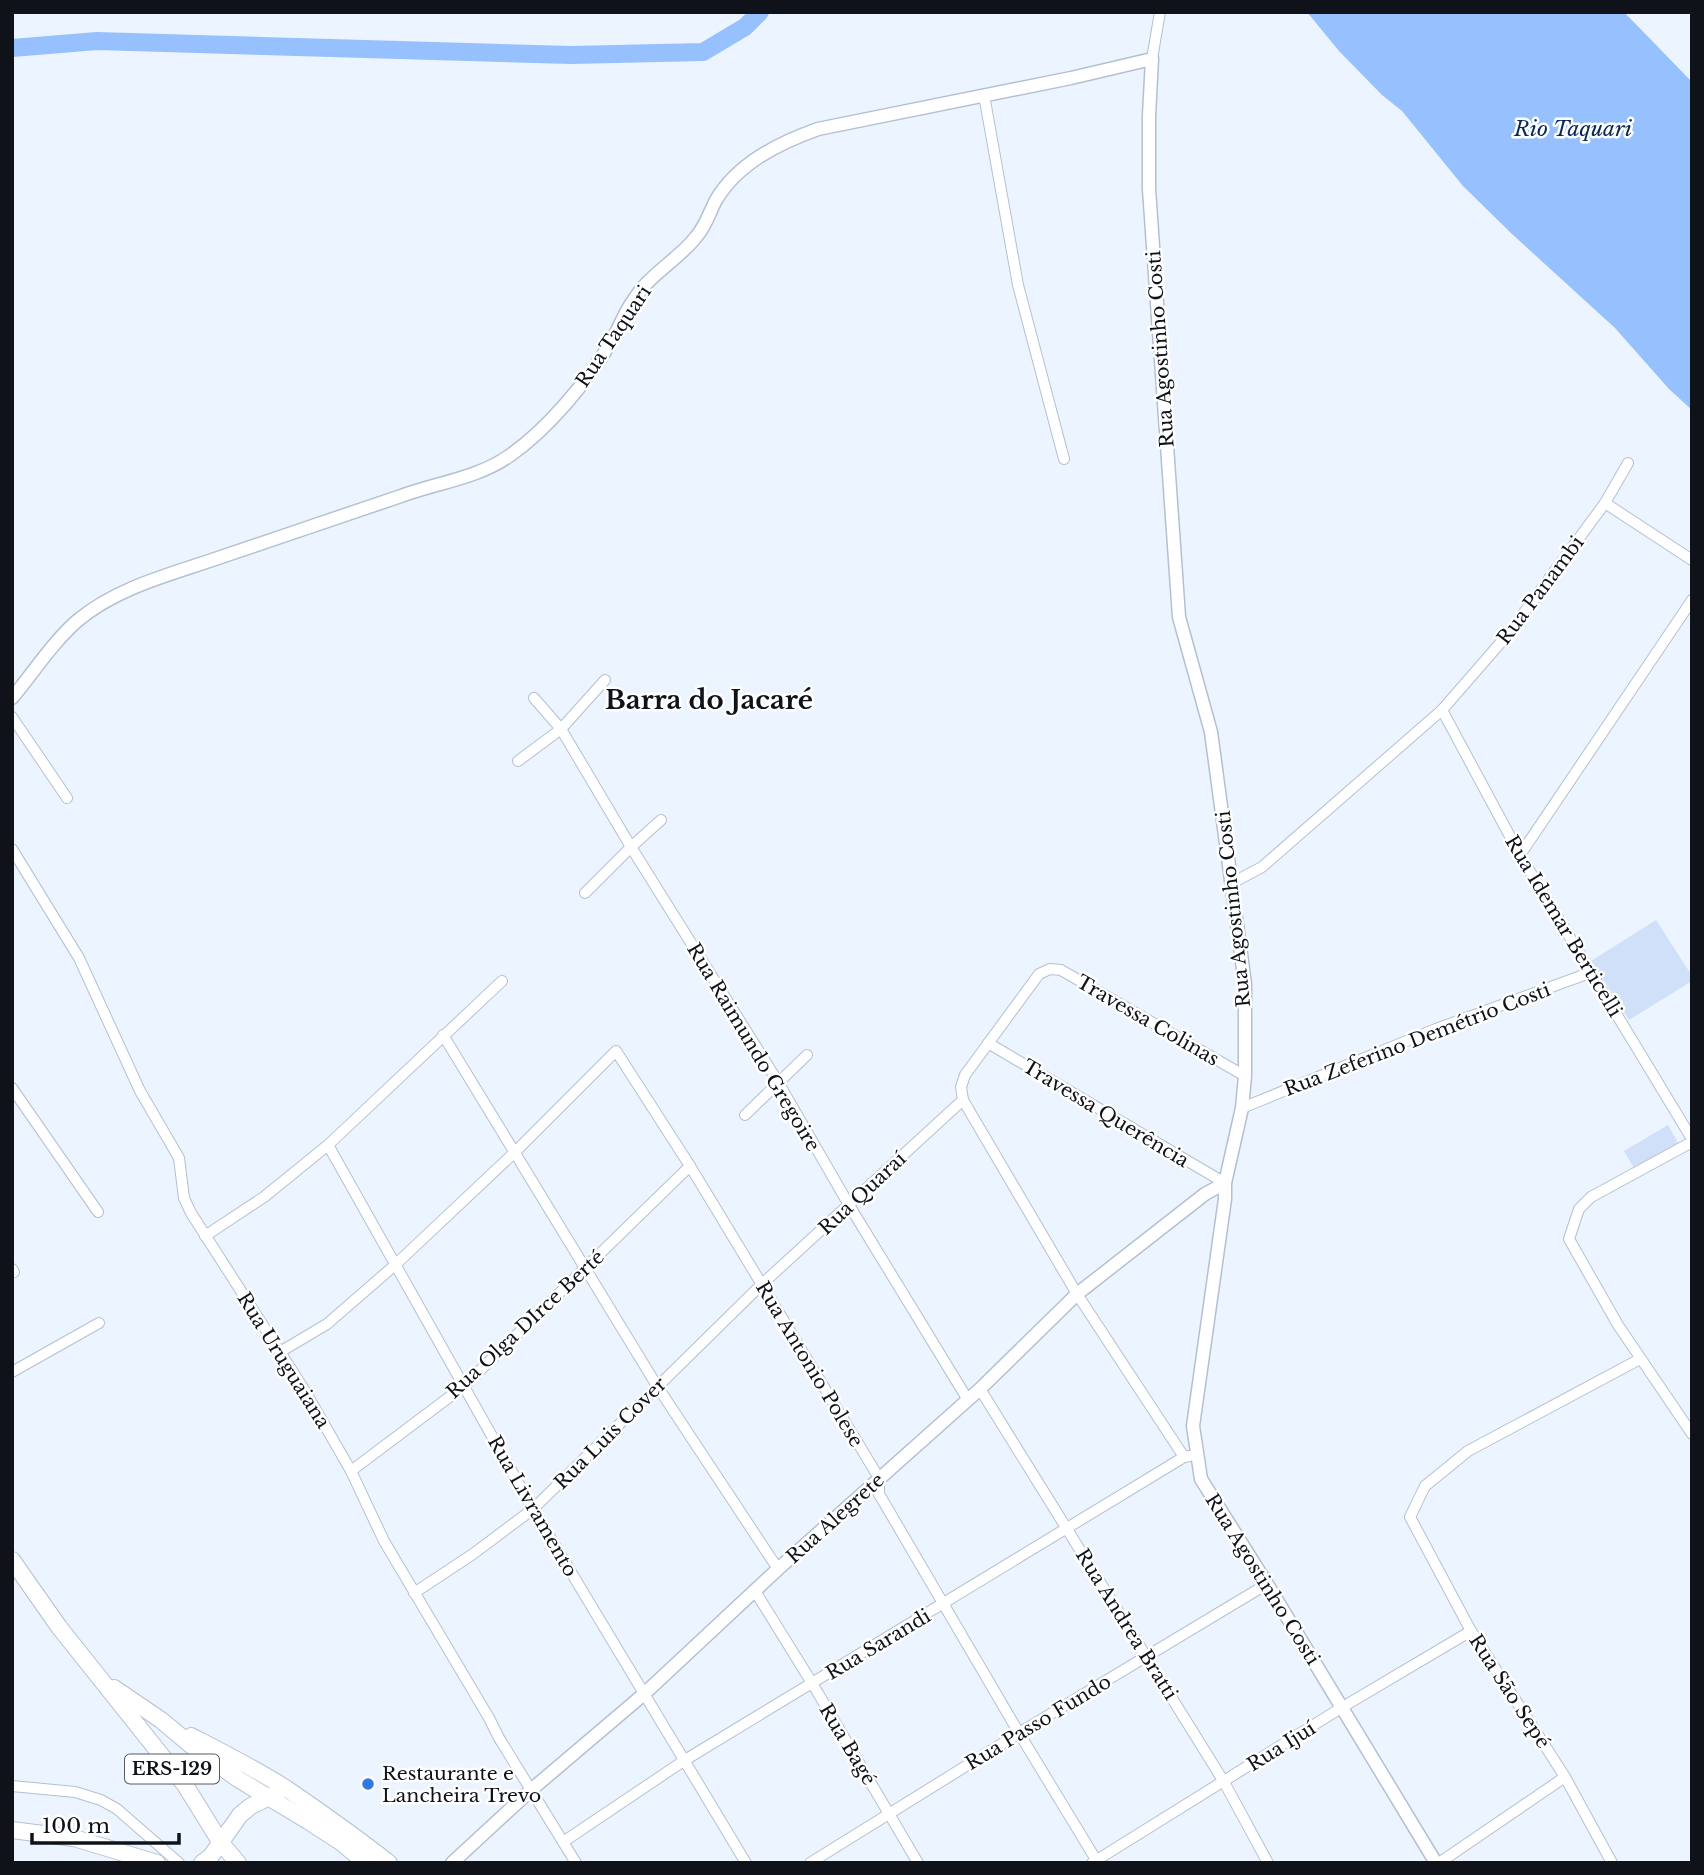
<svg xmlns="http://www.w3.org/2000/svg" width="1704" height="1875" viewBox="0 0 1704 1875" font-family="'Libre Baskerville',serif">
<rect width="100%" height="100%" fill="#ecf4ff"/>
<g fill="#d0e0f9">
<path d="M1656 920 1692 976V981L1629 1020 1591 961Z"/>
<path d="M1668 1125 1678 1143 1634 1168 1624 1151Z"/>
</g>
<path fill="#97c0fe" d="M1307 12H1624L1692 82V410L1669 389 1615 328 1512 234 1463 186 1402 111 1382 95 1339 51Z"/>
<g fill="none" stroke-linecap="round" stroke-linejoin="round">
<path stroke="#97c0fe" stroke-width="18" d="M12 48 97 41 571 55 703 52 745 27 760 12"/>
<defs>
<g id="minor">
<path d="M1152 59 1160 12"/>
<path d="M984 95 1018 285 1064 459"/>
<path d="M1605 503 1692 560"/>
<path d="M534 698 561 729 631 847 778 1082 849 1205 968 1400"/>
<path d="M1442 710 1520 855 1692 1139"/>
<path d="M12 717 67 798"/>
<path d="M518 761 561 729 605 680"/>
<path d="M12 849 79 958 140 1091 179 1158 184 1198 191 1213 305 1391 351 1471 384 1541 489 1718 499 1738 576 1863"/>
<path d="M1520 855 1692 600"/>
<path d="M1232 883 1262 867 1442 710 1509 633 1605 503 1628 463"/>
<path d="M585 893 631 847 661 820"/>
<path d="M443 1035 657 1386 778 1569"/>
<path d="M988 1043 1225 1183"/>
<path d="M12 1088 98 1212"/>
<path d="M1242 1108 1436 1029 1592 972"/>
<path d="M745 1115 807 1055"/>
<path d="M1692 1142 1591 1197 1579 1209 1569 1239 1618 1325 1692 1434"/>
<path d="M328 1145 533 1509 746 1863"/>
<path d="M205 1236 264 1197 328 1145 502 981"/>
<path d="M12 1269 14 1272"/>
<path d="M280 1352 327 1324 395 1265 516 1151 616 1051 690 1166 879 1478V1494L1019 1733 1098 1863"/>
<path d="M12 1372 99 1323"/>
<path d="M980 1389 1224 1782 1268 1863"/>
<path d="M1184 1457 1077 1294 963 1100 961 1087 965 1075 1039 974 1050 969 1061 970 1245 1076"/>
<path d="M351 1471 464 1386 690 1166"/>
<path d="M755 1591 812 1683 918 1863"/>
<path d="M414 1593 473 1554 533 1509 761 1285 963 1100"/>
<path d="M12 1786 75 1792 101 1800 117 1809 179 1863"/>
<path d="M563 1842 685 1760 1184 1457 1190 1456"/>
<path d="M810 1863 1019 1733 1267 1584"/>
<path d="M1092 1863 1341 1708 1471 1631"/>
<path d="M1439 1863 1565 1777"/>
<path d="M1612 1863 1565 1777 1471 1631 1410 1517 1425 1486 1468 1451 1640 1359"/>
</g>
<g id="tertiary">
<path d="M12 698C33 673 52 643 77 621 117 587 172 574 221 557 281 537 341 516 401 496 436 483 478 478 509 456 547 430 587 382 611 342 619 329 624 313 633 301 637 295 641 289 646 284 662 267 682 255 696 237 706 226 709 213 716 200 738 163 779 143 818 129L1071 78 1152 59 1149 116V189L1179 617 1211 732 1245 984V1076L1242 1108 1225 1183V1199L1193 1426 1201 1479 1267 1584 1436 1863"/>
<path d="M452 1863 531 1790 644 1694 778 1569 980 1389 1077 1294 1205 1194 1225 1183"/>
</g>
<g id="primary">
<path d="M12 1560 59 1627 185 1785 221 1843 238 1863"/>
<path d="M114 1688 161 1720 192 1746 238 1779 308 1821 342 1843 366 1863"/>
<path d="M191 1736C224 1753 256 1769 287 1789 322 1813 356 1837 389 1863"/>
<path d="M12 1830 74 1838 157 1863"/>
<path d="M202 1863 211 1856 240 1815 251 1806 278 1793"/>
</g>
</defs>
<use href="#minor" stroke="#b4c0d1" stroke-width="12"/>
<use href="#tertiary" stroke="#b4c0d1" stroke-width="15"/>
<use href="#primary" stroke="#b4c0d1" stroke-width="18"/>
<use href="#minor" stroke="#fff" stroke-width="10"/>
<use href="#tertiary" stroke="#fff" stroke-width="12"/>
<use href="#primary" stroke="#fff" stroke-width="16"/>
</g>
<circle fill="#2f79e6" stroke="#fff" stroke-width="2.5" cx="368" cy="1784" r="7"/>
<g text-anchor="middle" stroke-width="5" stroke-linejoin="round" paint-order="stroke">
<rect fill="#fff" stroke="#575a5e" stroke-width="2" x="125" y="1754.5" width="94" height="29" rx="5"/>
<g font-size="18" font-weight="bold" fill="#0f1319">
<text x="172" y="1775">ERS-129</text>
</g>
<g font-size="19" fill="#0f1319" stroke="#fff">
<text transform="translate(613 336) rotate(-56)" y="7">Rua Taquari</text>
<text transform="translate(1160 349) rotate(-94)" y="7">Rua Agostinho Costi</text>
<text transform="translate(1540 590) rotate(-53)" y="7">Rua Panambi</text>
<text transform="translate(1233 909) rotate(-96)" y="7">Rua Agostinho Costi</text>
<text transform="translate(1564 926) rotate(59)" y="7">Rua Idemar Berticelli</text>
<text transform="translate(1148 1020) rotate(30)" y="7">Travessa Colinas</text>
<text transform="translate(1417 1039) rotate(-21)" y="7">Rua Zeferino Demétrio Costi</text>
<text transform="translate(754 1047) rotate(59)" y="7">Rua Raimundo Gregoire</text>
<text transform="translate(1106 1113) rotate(31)" y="7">Travessa Querência</text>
<text transform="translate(862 1193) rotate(-43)" y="7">Rua Quaraí</text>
<text transform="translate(525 1324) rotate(-43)" y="7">Rua Olga DIrce Berté</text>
<text transform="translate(284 1360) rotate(58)" y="7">Rua Uruguaiana</text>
<text transform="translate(810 1364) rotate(59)" y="7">Rua Antonio Polese</text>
<text transform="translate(610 1433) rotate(-45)" y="7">Rua Luis Cover</text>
<text transform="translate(533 1506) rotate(60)" y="7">Rua Livramento</text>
<text transform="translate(835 1518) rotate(-42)" y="7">Rua Alegrete</text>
<text transform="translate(1263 1579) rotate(58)" y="7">Rua Agostinho Costi</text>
<text transform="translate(1127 1624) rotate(58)" y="7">Rua Andrea Bratti</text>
<text transform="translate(878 1644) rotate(-31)" y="7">Rua Sarandi</text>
<text transform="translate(1510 1691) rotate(57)" y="7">Rua São Sepé</text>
<text transform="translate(1038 1722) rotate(-31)" y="7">Rua Passo Fundo</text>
<text transform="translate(848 1744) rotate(59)" y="7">Rua Bagé</text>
<text transform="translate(1281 1746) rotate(-32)" y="7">Rua Ijuí</text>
</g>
<g font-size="19" fill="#0f1319" stroke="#fff" text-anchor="start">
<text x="382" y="1780">Restaurante e<tspan x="382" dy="22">Lancheira Trevo</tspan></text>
</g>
<g font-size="21" font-style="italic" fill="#082857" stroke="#fff">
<text x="1573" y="136">Rio Taquari</text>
</g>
<g font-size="26" font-weight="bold" fill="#0f1319" stroke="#fff">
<text x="709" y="709">Barra do Jacaré</text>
</g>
</g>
<rect width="1704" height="1875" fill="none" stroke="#0f1319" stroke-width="28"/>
<path d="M32 1833v10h147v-10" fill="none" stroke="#0f1319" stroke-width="3.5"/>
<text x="42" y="1833" font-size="21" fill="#0f1319" stroke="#ffffff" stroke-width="5" paint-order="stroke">100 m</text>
</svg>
